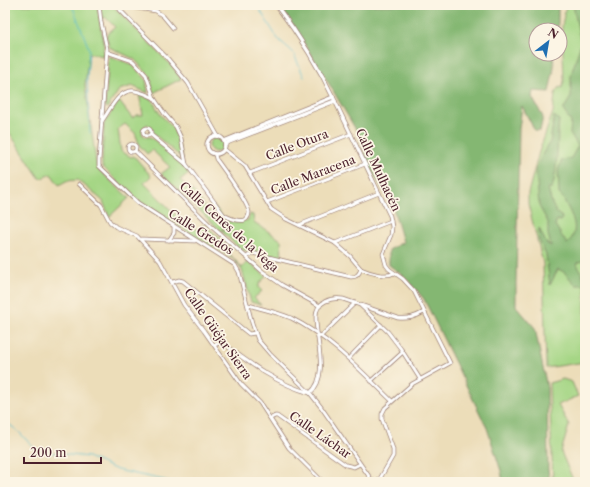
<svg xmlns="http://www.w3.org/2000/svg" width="590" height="487" viewBox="0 0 590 487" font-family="'Libre Caslon Text',serif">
<rect width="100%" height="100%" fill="#fcf5e5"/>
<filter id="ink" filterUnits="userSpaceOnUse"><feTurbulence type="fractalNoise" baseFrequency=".025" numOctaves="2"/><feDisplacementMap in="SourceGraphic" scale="8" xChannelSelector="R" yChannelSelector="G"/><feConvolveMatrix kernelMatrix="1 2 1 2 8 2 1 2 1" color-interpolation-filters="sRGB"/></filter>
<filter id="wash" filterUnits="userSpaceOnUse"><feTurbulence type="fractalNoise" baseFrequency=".012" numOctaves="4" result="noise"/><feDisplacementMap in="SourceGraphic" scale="16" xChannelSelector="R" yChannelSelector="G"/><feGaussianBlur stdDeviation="0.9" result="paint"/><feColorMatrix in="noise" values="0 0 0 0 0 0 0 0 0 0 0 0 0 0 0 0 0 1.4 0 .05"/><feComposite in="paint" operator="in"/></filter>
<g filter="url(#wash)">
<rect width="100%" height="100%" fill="#ecddb9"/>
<g fill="#a5d685" stroke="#787a58">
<path d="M5 5H97L104 44 103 56 89 53 85 85 97 168 129 198 109 217 103 201 78 180 66 181 59 185 51 174 40 179 5 126Z"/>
<path d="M102 5 114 7 172 66 181 79 153 93 150 76 134 59 109 47 106 35 115 27 105 17 102 20 100 8Z"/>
<path d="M566 5H585V362L546 368 543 263 528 204V193L539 152 553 112 555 94 559 87 562 88 564 81 562 26Z"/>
<path d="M109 56 131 64 146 79 148 93 132 86 119 90 107 108 105 106Z"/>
<path d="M139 94 152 100 160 114 174 129 183 159 153 133 151 127 147 124 143 128 142 134 146 137H151L176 158 189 173 180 180 196 194 207 210 213 214 215 207 225 219 222 232 161 174 170 167 152 150 147 154 140 146 135 133 125 124 118 129 121 151 131 157 134 156 151 176 144 183 181 220 198 230 204 224 231 249 228 252 242 268 248 261 266 276 259 284V288L262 291 254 298 261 305 251 302 242 270 233 259 141 203 130 194 102 166V161L104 123 119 101 132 118 137 115H143Z"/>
<circle cx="216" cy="145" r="7"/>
<path d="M250 214 253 215 254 222 281 240 282 258 251 251 241 250 223 233 227 220 235 222 248 220Z"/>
<path d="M563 379 572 382 578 396 558 405 569 425 561 452 574 482H553L549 383Z"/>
</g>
<g fill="#84b772" stroke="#676b4e">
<path d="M280 5H558V30H536V54H553L554 68 549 92 533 91 532 97 543 117 540 131H535L522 106 519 129 516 283V306L535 328 547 388 548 470 550 482H503L501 471 487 428 424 299 404 276 389 265V250L403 242 392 204 371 170 359 135 328 82Z"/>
<path d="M573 5H585V13L582 16 585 17V260L577 263C579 270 585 278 585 285H576L564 272 558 269 550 285 546 255 539 240V228L546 243 551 246 548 234V222L539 206 536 169 543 153 550 142 554 116 559 120C557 140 558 170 552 188H548C551 199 552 211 562 217L561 221 557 220 555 225 567 244C582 229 571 215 563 198L559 194 558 170 562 160 571 158 578 146 570 133 571 122 563 110 571 97V75L581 43Z"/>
</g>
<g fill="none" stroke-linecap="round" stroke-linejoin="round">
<g stroke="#50bbcb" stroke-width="1">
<path d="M72 5 89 49 87 79 90 133"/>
<path d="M252 5 258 7 278 39 293 52 304 77"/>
<path d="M5 421 19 432 37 451 88 457 117 470 173 482"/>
</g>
</g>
</g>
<g filter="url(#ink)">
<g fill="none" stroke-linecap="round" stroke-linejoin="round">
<defs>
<g id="minor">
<path d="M99 5 101 22 107 49 99 160V166L138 203 235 265 239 272 252 323 258 340 270 354 310 393 321 407 373 482"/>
<path d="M118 5 120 10 168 59 188 83 218 136"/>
<path d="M118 5 156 11 163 16 173 28"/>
<path d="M107 52 133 61 146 75 154 98 164 113 176 127 181 138 186 164"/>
<path d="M335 101 390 216 392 227 391 235 383 254 386 265 389 269 403 279 414 291 450 363 412 384 385 408 382 414V419L393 449V456L378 482"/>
<path d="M102 121C110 110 119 88 135 91 141 92 148 95 154 98"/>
<circle cx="147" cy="132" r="4"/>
<path d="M150 134 186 164 224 215C229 218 239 222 245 220 248 218 249 215 249 212 247 201 224 170 216 159L215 155"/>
<circle cx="132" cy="148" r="4"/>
<path d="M224 149 245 166 271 209 286 219 335 243 350 256 361 269"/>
<path d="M135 151 212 227 262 271 282 285 320 306"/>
<path d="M250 173 351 134"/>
<path d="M79 184 101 205 110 222 116 227 137 236 160 261 184 305 204 331 241 384 260 403 289 448 323 482"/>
<path d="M267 202 365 164"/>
<path d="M299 225 379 193"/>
<path d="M142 239 195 241"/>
<path d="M169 240 174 233V226"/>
<path d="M335 243 391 221"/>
<path d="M247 257 252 253 351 277C357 277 359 274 361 269"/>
<path d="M361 269C370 273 386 278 394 273"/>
<path d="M173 282 179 280 183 281 249 334 255 333"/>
<path d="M248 305C262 309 277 312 291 318 331 338 361 371 392 401"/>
<path d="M361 306 388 332 401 349 420 379"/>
<path d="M321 336 355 303"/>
<path d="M215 345 219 343 224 344C249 363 279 385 310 393 330 377 315 338 316 316 316 302 331 297 343 299L398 318C409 319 415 317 424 312"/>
<path d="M349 358 381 325"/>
<path d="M371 381 403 352"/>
<path d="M271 418 275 416H277L346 465 354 467 360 464"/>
</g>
<g id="tertiary">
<circle cx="216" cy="145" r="9"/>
<path d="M224 141 333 97"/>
<path d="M225 145 229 142 335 101C319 67 299 35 276 5"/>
</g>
</defs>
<use href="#minor" stroke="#9b7e72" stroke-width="4.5"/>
<use href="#tertiary" stroke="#9b7e72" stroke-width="5"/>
<use href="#minor" stroke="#fff" stroke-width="3"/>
<use href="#tertiary" stroke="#fff" stroke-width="3.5"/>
</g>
</g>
<g text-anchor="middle" stroke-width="3.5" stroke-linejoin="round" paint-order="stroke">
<g font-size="12" fill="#4a1f2b" stroke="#fcf5e5">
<text transform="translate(297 145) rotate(-21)" y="4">Calle Otura</text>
<text transform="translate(378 170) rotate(65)" y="4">Calle Mulhacén</text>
<text transform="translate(313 175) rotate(-21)" y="4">Calle Maracena</text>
<text transform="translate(229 227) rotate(42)" y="4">Calle Cenes de la Vega</text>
<text transform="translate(201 232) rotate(32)" y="4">Calle Gredos</text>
<text transform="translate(218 334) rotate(55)" y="4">Calle Güéjar Sierra</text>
<text transform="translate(320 435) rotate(35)" y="4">Calle Láchar</text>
</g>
</g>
<rect width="590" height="487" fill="none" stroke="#fcf5e5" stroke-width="20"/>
<g transform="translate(548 42) rotate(31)"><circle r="19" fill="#fcf5e5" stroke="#b59f9b"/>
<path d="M0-3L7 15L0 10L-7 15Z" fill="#1f6fb2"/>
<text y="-6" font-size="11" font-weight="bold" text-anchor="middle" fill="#4a1f2b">N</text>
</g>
<path d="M24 457v6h77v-6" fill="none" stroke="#4a1f2b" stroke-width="2"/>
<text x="30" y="457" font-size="12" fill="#4a1f2b" stroke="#fcf5e5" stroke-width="3" paint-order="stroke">200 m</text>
</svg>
